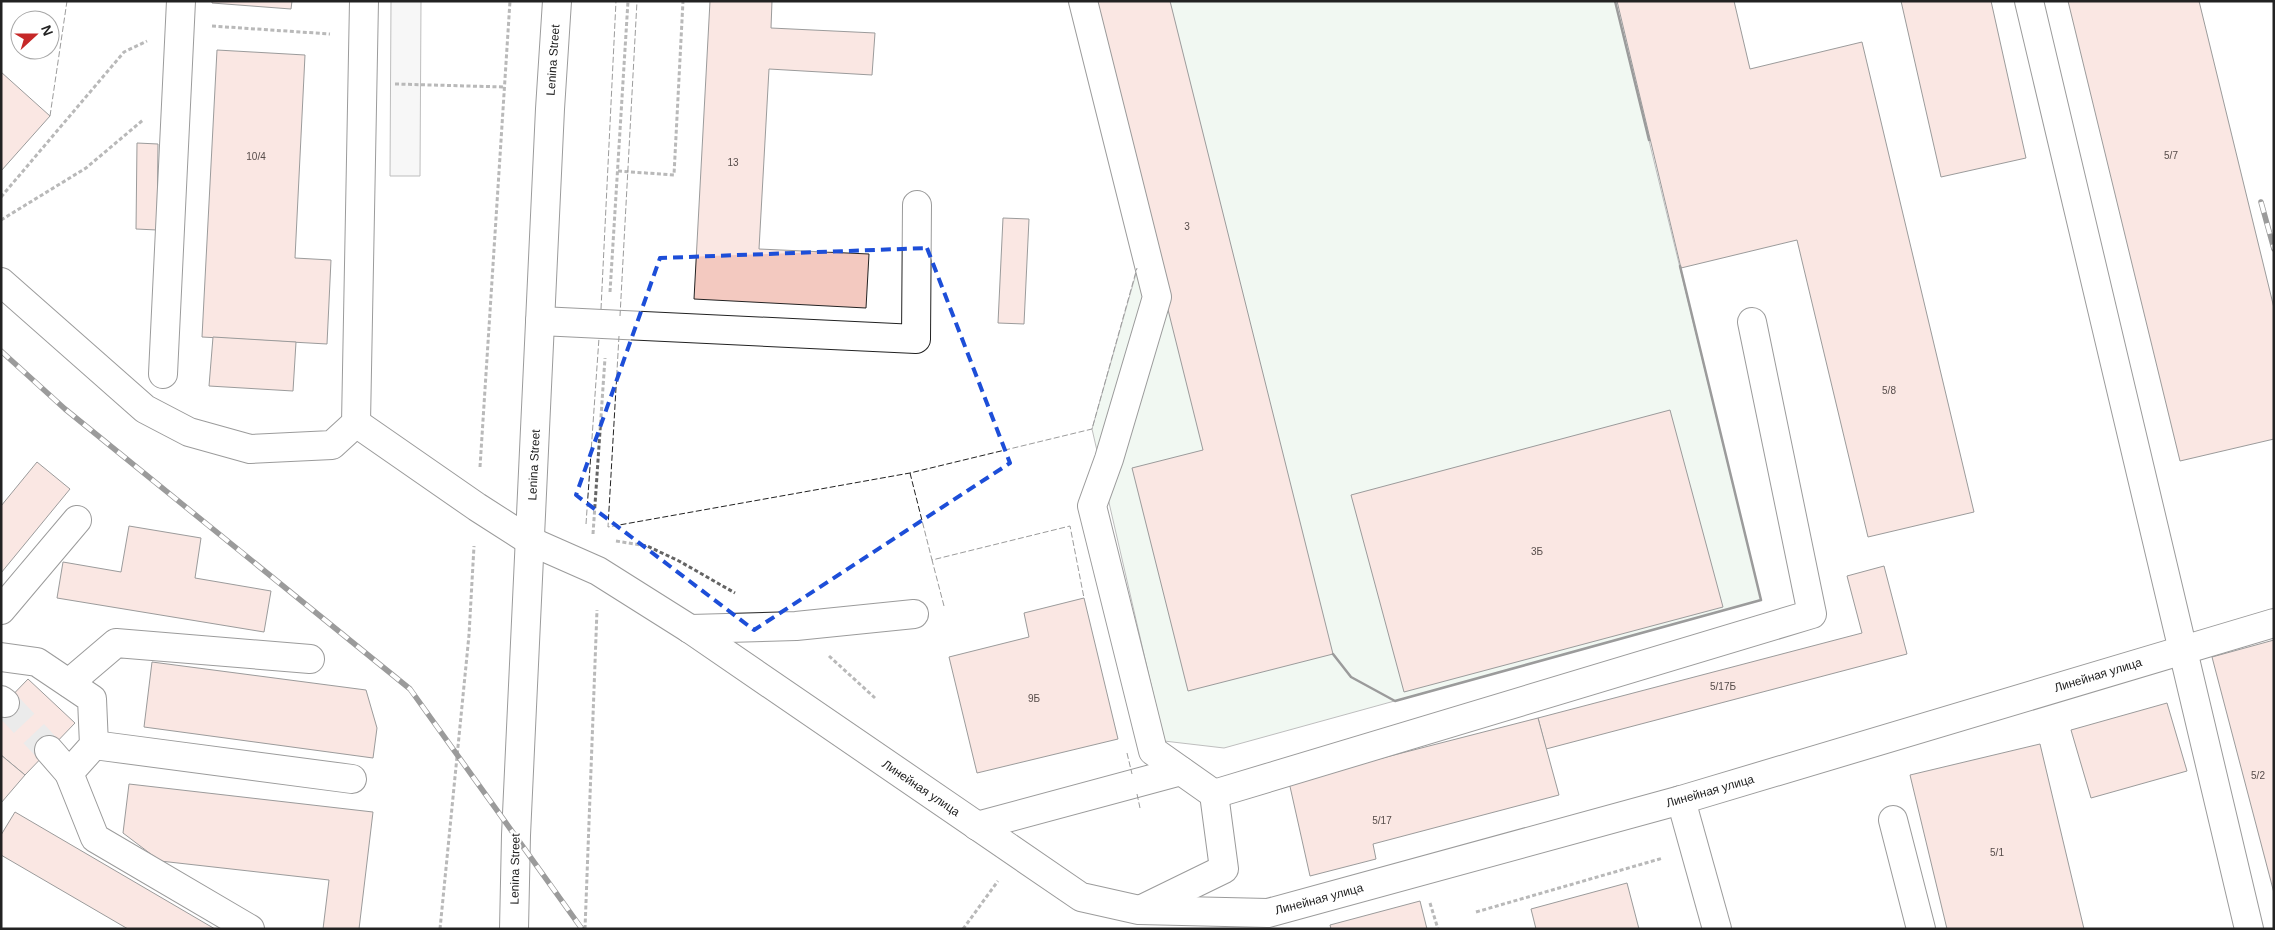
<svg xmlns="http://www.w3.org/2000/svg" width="2275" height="930" viewBox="0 0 2275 930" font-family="Helvetica,sans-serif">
<rect width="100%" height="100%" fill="#fff"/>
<path fill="#e0efe3" stroke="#6f6f6f" d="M1073 1H1615L1761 600 1224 748 1164 741 1092 429 1137 270Z"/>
<path fill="#ededed" stroke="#6f6f6f" d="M391 1H421L420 176H390Z"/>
<g fill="#f3c9c0" stroke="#222">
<path d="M212 1H292L291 9 212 3Z"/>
<path d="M710 1H772L771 28 875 33 872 75 769 69 759 249 869 254 866 308 694 299Z"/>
<path d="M1091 1H1170L1333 654 1188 691 1132 468 1203 450Z"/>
<path d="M1617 1H1734L1750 69 1862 42 1974 512 1868 537 1797 240 1681 268Z"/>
<path d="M1901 1H1991L2026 158 1941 177Z"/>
<path d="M2068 1H2199L2274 308V439L2180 461Z"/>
<path d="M217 50 305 55 295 258 331 260 327 344 202 337Z"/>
<path d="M1 72 50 116 1 171Z"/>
<path d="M137 143 158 144 157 230 136 229Z"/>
<path d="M1003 218 1029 219 1024 324 998 323Z"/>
<path d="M213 337 296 342 293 391 209 386Z"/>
<path d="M1670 410 1723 607 1404 692 1351 495Z"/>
<path d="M37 462 70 489 1 573V506Z"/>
<path d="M129 526 201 538 195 578 271 591 264 632 57 598 63 562 121 572Z"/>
<path d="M1884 566 1907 654 1546 749 1538 718 1862 633 1847 576Z"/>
<path d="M1084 598 1118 739 977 773 949 657 1029 637 1024 613Z"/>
<path d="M2274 640V893L2212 657Z"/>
<path d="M152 662 366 690 377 728 373 758 144 727Z"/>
<path d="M28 679 75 723 25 775 1 755V707Z"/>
<path d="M2167 703 2187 771 2091 798 2071 730Z"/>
<path d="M1538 718 1559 795 1373 844 1376 859 1310 876 1289 782Z"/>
<path d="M2040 744 2084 929H1947L1910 775Z"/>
<path d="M1 755 25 775 1 803Z"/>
<path d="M129 784 373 812 359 929H323L329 880 160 861 123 833Z"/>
<path d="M15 812 215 929H128L1 855V835Z"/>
<path d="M1627 883 1639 929H1536L1531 909Z"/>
<path d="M1420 901 1427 929H1331L1330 925Z"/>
</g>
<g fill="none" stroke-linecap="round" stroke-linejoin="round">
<path stroke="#d3d3d3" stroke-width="28" stroke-dasharray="28 14" stroke-linecap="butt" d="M5 703 49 750"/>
<defs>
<g id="minor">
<path d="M1083 1 1157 297 1109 459 1092 506 1153 751 1214 794 1224 869 1144 908"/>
<path d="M2029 1 2249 929"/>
<path d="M1 282 145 409 189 432 250 449 332 445 356 423 364 1"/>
<path d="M540 321 916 339 917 205"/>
<path d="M163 374 181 1"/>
<path d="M356 423 477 507 530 541 598 571 690 629 1081 897 1139 910 1268 913 1681 800 2274 623"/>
<path d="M1 610 77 520"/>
<path d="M690 629 796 626 914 614"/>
<path d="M1 657 37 662 92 699 94 745 69 773 49 750"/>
<path d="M69 683 116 643 310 659"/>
<path d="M1 700 5 703"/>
<path d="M94 745 352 779"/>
<path d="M69 773 95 838 250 929"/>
<path d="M1214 794 1812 614 1752 322"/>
<path d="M1681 800 1717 929"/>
<path d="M1893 820 1921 929"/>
<path d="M977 826 1181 771"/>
<path d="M514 929 516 835 550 109 557 1"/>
</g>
</defs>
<use href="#minor" stroke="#222" stroke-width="30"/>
<g stroke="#646464" stroke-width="3" stroke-dasharray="4 2.5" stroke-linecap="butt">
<path d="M212 26 330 34"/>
<path d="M395 84 504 87"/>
<path d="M618 171 674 175 683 1"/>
<path d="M1 197 124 52 147 41"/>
<path d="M1 220 86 168 143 120"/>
<path d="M610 292 628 1"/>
<path d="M480 467 510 1"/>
<path d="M593 534 605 358"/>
<path d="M616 541 647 546 679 561 735 593"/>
<path d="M829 656 875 698"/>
<path d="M1430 903 1438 929"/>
<path d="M1476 912 1663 858"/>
<path d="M440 929 469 635 474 546"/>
<path d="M585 929 597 610"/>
<path d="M963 929 998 881"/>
</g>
<use href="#minor" stroke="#fff" stroke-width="28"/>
<defs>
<g id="rail">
<path d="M2261 202 2274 249"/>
<path d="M1 351 65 409 410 689 582 929"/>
</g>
</defs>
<use href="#rail" stroke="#222" stroke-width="5.5"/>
<use href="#rail" stroke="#fff" stroke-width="4" stroke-dasharray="11" stroke-linecap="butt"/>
<g stroke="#222" stroke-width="1" stroke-dasharray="6 2.5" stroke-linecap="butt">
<path d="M50 116 67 1"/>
<path d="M601 309 616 1"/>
<path d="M620 316 637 1"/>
<path d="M619 336 608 527 910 473 1092 429 1137 268"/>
<path d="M910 473 932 560"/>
<path d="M586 524 599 338"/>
<path d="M944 606 932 560 1070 526 1084 598"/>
<path d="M1127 753 1132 774"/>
<path d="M1137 794 1140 808"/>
</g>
<g stroke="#222" stroke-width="2.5">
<path d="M1615 1 1649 140"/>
<path d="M1333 654 1351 677 1395 701 1761 600 1680 266"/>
</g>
</g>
<path d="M0 0H2275V930H0ZM927 248 1010 463 754 630 576 495 660 258Z" fill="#fff" fill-opacity=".55" fill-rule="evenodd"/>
<path fill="none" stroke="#1d4ed8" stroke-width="4" stroke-dasharray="10 6" stroke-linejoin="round" d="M927 248 1010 463 754 630 576 495 660 258Z"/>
<g text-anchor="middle" stroke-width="4" stroke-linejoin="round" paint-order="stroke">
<g font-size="10" fill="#564c4a">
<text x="2171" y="159">5/7</text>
<text x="256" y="160">10/4</text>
<text x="733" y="166">13</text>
<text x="1187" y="230">3</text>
<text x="1889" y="394">5/8</text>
<text x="1537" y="555">3Б</text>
<text x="1723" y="690">5/17Б</text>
<text x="1034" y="702">9Б</text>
<text x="2258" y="779">5/2</text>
<text x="1382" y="824">5/17</text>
<text x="1997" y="856">5/1</text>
</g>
<g font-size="12" fill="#222" stroke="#fff">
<text transform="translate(553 60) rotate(-86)" y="4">Lenina Street</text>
<text transform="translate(534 465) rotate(-87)" y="4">Lenina Street</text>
<text transform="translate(2098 675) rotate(-17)" y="4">Линейная улица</text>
<text transform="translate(921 788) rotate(34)" y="4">Линейная улица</text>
<text transform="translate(1710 791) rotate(-16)" y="4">Линейная улица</text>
<text transform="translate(515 869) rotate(-89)" y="4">Lenina Street</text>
<text transform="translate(1319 899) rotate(-15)" y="4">Линейная улица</text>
</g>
</g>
<rect width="2275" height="930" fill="none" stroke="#222222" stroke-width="5"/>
<g transform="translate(35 35) rotate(69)"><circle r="24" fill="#ffffff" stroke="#a7a7a7"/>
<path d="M0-4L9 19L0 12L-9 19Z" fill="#c62828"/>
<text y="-8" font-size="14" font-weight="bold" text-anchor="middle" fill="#222222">N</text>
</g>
</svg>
